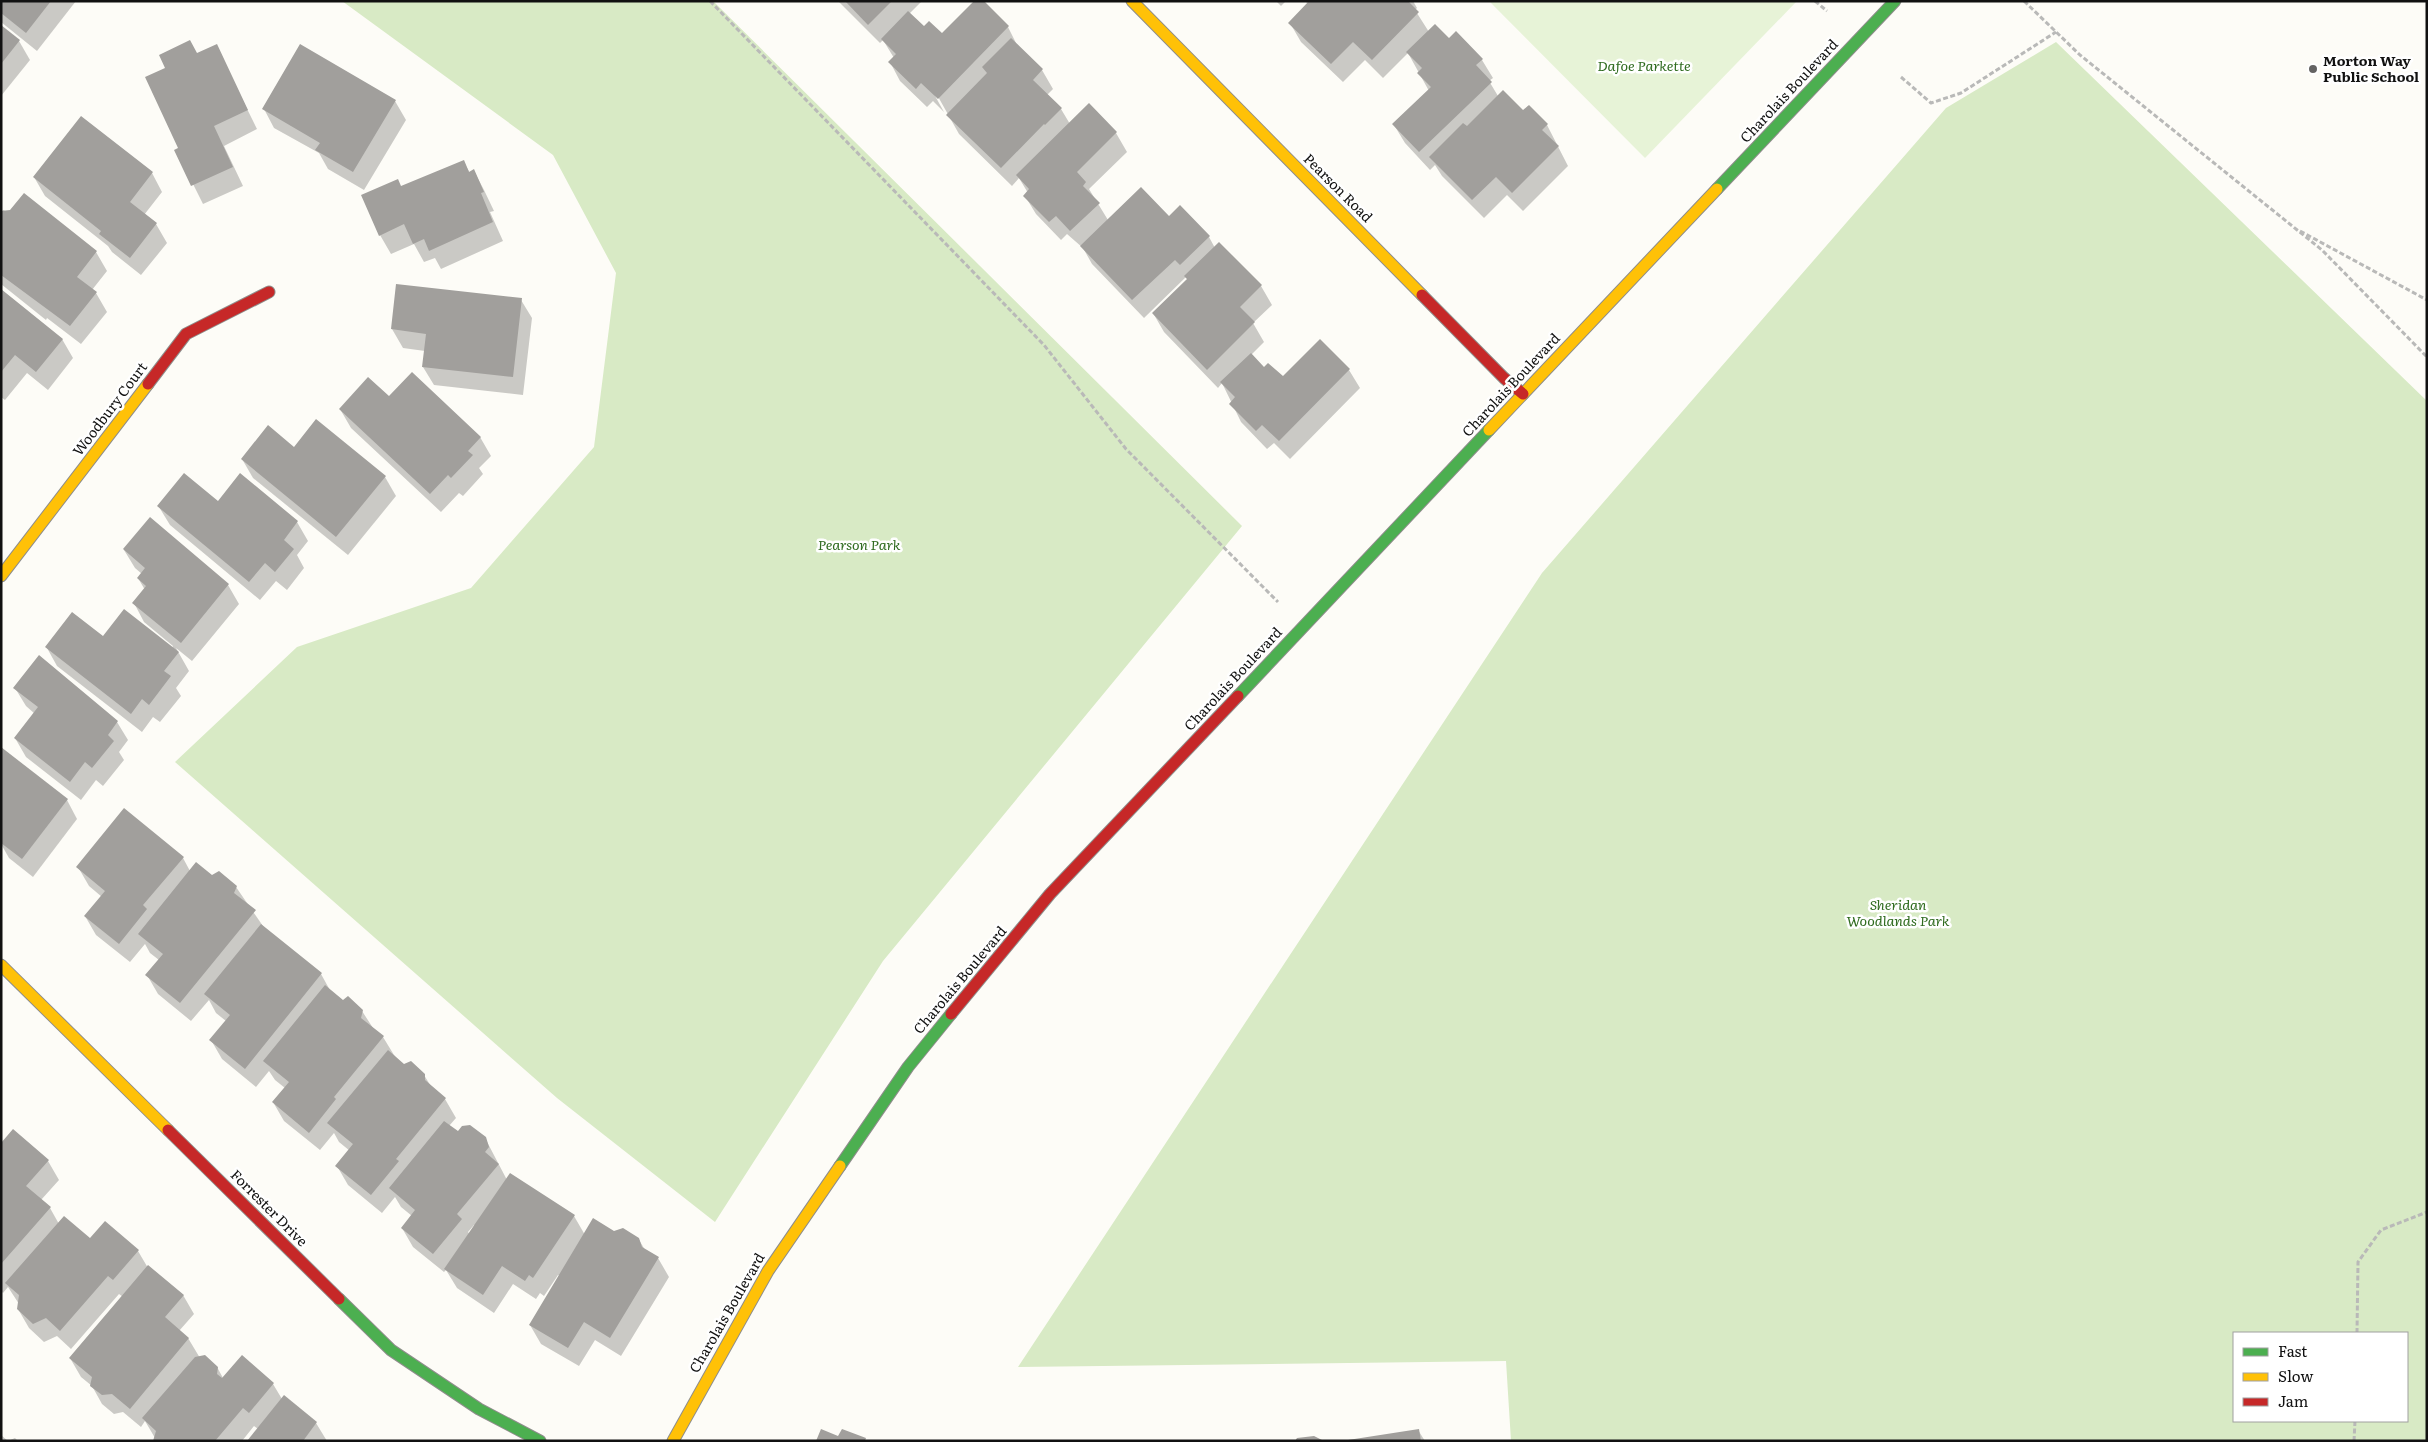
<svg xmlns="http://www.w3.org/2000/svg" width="2428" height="1442" viewBox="0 0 2428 1442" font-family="Literata,serif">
<rect width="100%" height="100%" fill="#fdfcf7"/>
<path fill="#e7f3d7" d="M1489 1H1797L1645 158Z"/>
<g fill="#d8eac5" fill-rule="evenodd">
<path d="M342 1H713L1242 526 883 961 715 1222 557 1098 175 762 297 647 471 588 594 447 616 273 553 155Z"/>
<path d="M2056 42 2427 401V1441H1511L1506 1361 1018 1367 1542 573 1946 108ZM2234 1333H2407V1421H2234Z"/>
</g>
<g fill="#0003" fill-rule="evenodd">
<path d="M1 1H76L37 51 1 22Z"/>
<path d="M838 1H922L909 14 924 28 942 35 982 1 1008 27 1018 47 1042 70 1053 89 1047 95 1061 109 1070 124 1116 133 1127 152 1089 189 1108 220 1169 218 1209 237 1215 248 1261 286 1272 305 1253 323 1264 342 1251 355 1264 369 1283 378 1320 340 1349 370 1360 388 1290 459 1274 443 1267 449 1241 422 1222 383 1218 388 1164 332 1153 313 1188 280 1186 277 1144 318 1092 264 1083 248 1067 234 1061 240 1036 214 1025 196 1028 193 1019 178 1012 186 959 134 936 93 934 94 944 112 933 101 927 107 900 81 890 62 894 58 883 40 880 43Z"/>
<path d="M1276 1H1286L1281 6Z"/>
<path d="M1305 1H1413L1417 8 1415 10 1429 32 1449 39 1482 60 1493 78 1489 81 1498 96 1523 112 1528 106 1547 125 1568 166 1523 211 1507 195 1484 218 1442 176 1435 165 1430 170 1405 143 1394 125 1429 91 1408 53 1383 78 1365 60 1343 82 1301 42 1290 23 1308 4Z"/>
<path d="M1 27 19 41 30 60 1 96Z"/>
<path d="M216 46 257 129 224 146 243 186 203 204 176 150 180 148 197 54Z"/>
<path d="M395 101 406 120 364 190 328 169 319 153 274 128 264 109Z"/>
<path d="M463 161 470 173 474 171 484 190 494 211 490 212 503 241 441 269 435 258 424 262 414 244 391 254 380 235 401 188Z"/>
<path d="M152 173 162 192 144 215 156 224 167 243 141 275 112 252 108 246 45 196 34 177Z"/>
<path d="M3 210 96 252 107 271 92 290 96 293 107 312 81 344 47 318 46 320 1 284V213Z"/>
<path d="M397 285 521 300 532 318 523 395 434 385 423 367 425 351 403 348 392 329Z"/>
<path d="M1 291 62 339 73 358 48 390 27 373 5 400 1 397Z"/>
<path d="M389 398 480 437 491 456 479 468 483 474 463 496 459 493 441 512 351 428 340 409Z"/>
<path d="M294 448 385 477 396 496 348 555 253 478 242 459Z"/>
<path d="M240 475 297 522 308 541 297 555 304 568 287 590 276 581 260 600 170 525 159 507 218 503Z"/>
<path d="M150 519 228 585 239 604 192 661 176 648 189 671 176 688 181 696 160 722 153 717 142 732 57 666 47 648 103 638 172 648 173 646 144 622 134 603 145 590 138 578 142 574 135 568 124 550Z"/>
<path d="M15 688 117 722 128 740 119 752 124 760 103 786 96 780 81 800 26 757 15 738 35 714 26 706Z"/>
<path d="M1 748 67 800 77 819 33 877 9 858 1 844Z"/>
<path d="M183 858 190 871 236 887 265 929 321 974 331 992 343 1002 362 1011 373 1028 383 1037 394 1055 404 1066 424 1075 432 1088 445 1099 456 1118 449 1126 458 1133 485 1138 507 1180 574 1216 585 1235 614 1232 638 1238 645 1250 658 1258 669 1277 621 1356 595 1340 579 1366 541 1344 530 1325 560 1276 558 1275 544 1296 540 1293 536 1299 513 1284 494 1313 457 1288 446 1270 444 1272 413 1247 402 1228 412 1216 401 1207 395 1197 382 1213 348 1185 337 1166 350 1151 339 1142 334 1133 320 1150 284 1121 273 1102 285 1088 275 1080 269 1071 256 1087 222 1059 211 1040 226 1021 216 1013 209 1000 191 1021 158 994 147 975 159 960 150 953 145 944 130 962 96 935 85 916 102 897 89 886 78 867ZM474 1225 475 1226 470 1235 468 1232Z"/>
<path d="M1 1145 48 1161 59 1180 41 1200 50 1208 59 1224 90 1240 138 1251 148 1268 183 1295 194 1314 179 1331 188 1338 200 1358 217 1367 223 1378 242 1357 273 1384 282 1399 284 1397 316 1423 327 1441H248L258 1429 254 1426 242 1441H155V1438L145 1421 141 1427 123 1412 114 1414 102 1404 92 1386 81 1377 70 1358 123 1297 119 1294 71 1349 57 1336 44 1342 29 1328 18 1309 19 1304 8 1287 3 1293 1 1291Z"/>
<path d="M1418 1430 1425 1441H1353Z"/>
<path d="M1 1435 8 1441 15 1438 18 1441H1Z"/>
</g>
<g fill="#a19f9c">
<path d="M1 1H51L26 33 1 13Z"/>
<path d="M845 1H892L868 25Z"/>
<path d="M974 1H984L1009 26 938 99 921 83 916 89 888 62 896 54 881 39 908 11 924 26 929 21 942 33Z"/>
<path d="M1309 1H1408L1419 12 1372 60 1353 42 1331 64 1288 23Z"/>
<path d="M1435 24 1449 38 1456 31 1483 59 1476 65 1492 82 1419 152 1392 124 1431 87 1417 73 1422 68 1406 52Z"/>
<path d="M1 25 20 40 1 64Z"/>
<path d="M1011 38 1043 69 1033 80 1062 108 1045 125 1044 124 1001 168 946 115 987 73 982 67Z"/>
<path d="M190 40 197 53 217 44 248 110 214 126 233 167 191 186 174 150 178 148 145 77 165 68 159 55Z"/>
<path d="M300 44 396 100 353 172 315 150 320 143 262 109Z"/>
<path d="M1503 90 1523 110 1529 105 1548 124 1542 130 1559 146 1512 193 1496 177 1472 200 1429 157 1463 123 1467 126Z"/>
<path d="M1089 103 1117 132 1077 172 1086 182 1083 186 1100 203 1070 231 1056 216 1049 222 1023 196 1029 189 1016 175Z"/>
<path d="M81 116 153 172 130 202 157 223 130 258 99 234 101 231 33 177Z"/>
<path d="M464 160 469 172 474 169 484 192 481 193 493 222 429 251 424 239 413 244 404 224 379 236 361 195 398 179 401 186Z"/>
<path d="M1141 187 1169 216 1180 205 1210 236 1180 265 1175 260 1132 300 1080 246Z"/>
<path d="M24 193 97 251 77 277 97 292 70 326 1 275V211L10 210Z"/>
<path d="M1219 242 1262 285 1240 307 1255 322 1207 370 1152 313 1187 279 1184 276Z"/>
<path d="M396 284 522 298 513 377 422 367 426 334 391 329Z"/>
<path d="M1 289 63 339 36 372 15 355 1 372Z"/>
<path d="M1320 339 1350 369 1279 441 1262 425 1256 431 1229 404 1235 397 1220 382 1251 353 1264 367 1268 363 1283 376Z"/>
<path d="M412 372 481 437 468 451 473 455 451 478 448 475 430 494 339 409 368 377 389 396Z"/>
<path d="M316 419 386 476 336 537 241 459 268 425 294 447Z"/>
<path d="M184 473 218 501 240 473 298 521 284 540 294 549 275 572 265 563 249 582 157 506Z"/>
<path d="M150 517 229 584 181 643 132 603 146 586 137 578 145 568 123 549Z"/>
<path d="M124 609 179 652 164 671 171 676 149 705 142 699 131 714 45 647 72 612 103 636Z"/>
<path d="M39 655 118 721 108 735 114 741 92 768 85 762 70 782 14 738 38 707 13 688Z"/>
<path d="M1 747 68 799 22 859 1 843Z"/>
<path d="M124 808 184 857 143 905 147 909 119 944 84 916 105 891 76 867Z"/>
<path d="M196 862 212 875 219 871 237 886 234 893 256 910 180 1003 145 975 163 954 138 934Z"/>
<path d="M261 924 322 973 245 1069 209 1040 230 1015 204 994Z"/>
<path d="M325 985 343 1000 348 996 363 1010 361 1018 384 1036 334 1097 336 1099 309 1133 272 1102 289 1082 263 1061Z"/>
<path d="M388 1050 404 1064 411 1061 425 1074V1080L446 1098 396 1159 399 1161 371 1195 335 1166 353 1144 327 1123Z"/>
<path d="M444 1121 458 1131 462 1126 470 1125 486 1137 489 1147 485 1152 499 1164 457 1214 462 1219 433 1254 401 1228 415 1210 389 1188Z"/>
<path d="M13 1129 49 1160 26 1186 51 1207 1 1264V1143Z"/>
<path d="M510 1173 575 1215 533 1278 529 1275 525 1281 502 1266 483 1295 444 1269Z"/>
<path d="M64 1216 90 1238 105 1221 139 1250 113 1280 108 1276 60 1331 46 1318 33 1324 17 1309 19 1295 5 1283Z"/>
<path d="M593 1218 614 1231 623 1228 639 1238 642 1247 659 1257 610 1338 584 1322 568 1348 529 1325Z"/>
<path d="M148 1265 184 1295 165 1317 189 1338 130 1409 112 1394 102 1395 90 1386 92 1377 69 1358Z"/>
<path d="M205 1355 218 1367 217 1374 222 1378 242 1355 274 1383 249 1413 243 1408 215 1441H153L156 1431 142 1418 195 1357Z"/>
<path d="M284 1395 317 1422 303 1441H247Z"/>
<path d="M821 1429 838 1436 842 1429 866 1438 865 1441H816Z"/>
<path d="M1419 1429 1421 1441H1348V1440Z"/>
<path d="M1314 1436 1324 1441H1295L1297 1438Z"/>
</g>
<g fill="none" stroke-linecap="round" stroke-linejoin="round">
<defs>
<g id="fast">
<path d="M1717 189 1895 1"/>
<path d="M1238 696 1489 430"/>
<path d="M840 1166 908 1067 951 1014"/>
<path d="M339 1299 391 1350 479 1409 540 1441"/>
</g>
<g id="slow">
<path d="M1132 1 1422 295"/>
<path d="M1489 430 1717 189"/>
<path d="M1 576 148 384"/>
<path d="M1 965 168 1130"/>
<path d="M673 1441 768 1271 840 1166"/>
</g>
<g id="jam">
<path d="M1422 295 1504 378 1523 394"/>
<path d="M148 384 186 334 269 292"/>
<path d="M951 1014 1050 894 1238 696"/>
<path d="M168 1130 339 1299"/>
</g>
</defs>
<use href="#fast" stroke="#8e8d8b" stroke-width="13"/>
<use href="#slow" stroke="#8e8d8b" stroke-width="13"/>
<use href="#jam" stroke="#8e8d8b" stroke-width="13"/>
<g stroke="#b9b9b8" stroke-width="3" stroke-dasharray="5 2.5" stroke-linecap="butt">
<path d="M710 1 1044 345 1126 449 1278 602"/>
<path d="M1815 1 1827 11"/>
<path d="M2024 1 2080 55 2322 250 2427 357"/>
<path d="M1901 77 1931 103 1961 93 2056 32"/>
<path d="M2300 231 2427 300"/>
<path d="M2357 1333 2358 1262 2381 1230 2427 1212"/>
<path d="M2354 1441 2355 1421"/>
</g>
<use href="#fast" stroke="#4caf50" stroke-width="11"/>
<use href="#slow" stroke="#ffc107" stroke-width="11"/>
<use href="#jam" stroke="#c62828" stroke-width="11"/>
</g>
<circle fill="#646362" stroke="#fff" stroke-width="2" cx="2313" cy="69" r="5"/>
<g text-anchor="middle" stroke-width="5" stroke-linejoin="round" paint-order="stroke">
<g font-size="14" font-weight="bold" fill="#111" stroke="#fff" text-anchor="start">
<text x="2323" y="66">Morton Way<tspan x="2323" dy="16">Public School</tspan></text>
</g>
<g font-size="14" font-style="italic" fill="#2f6b1f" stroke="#fff">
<text x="1644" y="71">Dafoe Parkette</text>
<text x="859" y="550">Pearson Park</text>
<text x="1898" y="910">Sheridan<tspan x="1898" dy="16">Woodlands Park</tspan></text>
</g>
<g font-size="14" fill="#111" stroke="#fff">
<text transform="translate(1789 91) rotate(-47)" y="5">Charolais Boulevard</text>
<text transform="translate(1338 188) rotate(45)" y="5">Pearson Road</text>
<text transform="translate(1511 385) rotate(-47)" y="5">Charolais Boulevard</text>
<text transform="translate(110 409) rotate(-53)" y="5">Woodbury Court</text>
<text transform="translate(1233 679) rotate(-47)" y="5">Charolais Boulevard</text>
<text transform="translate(960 980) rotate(-50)" y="5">Charolais Boulevard</text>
<text transform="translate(269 1208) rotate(45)" y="5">Forrester Drive</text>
<text transform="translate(727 1313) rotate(-60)" y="5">Charolais Boulevard</text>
</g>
</g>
<rect width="2428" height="1442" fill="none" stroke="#111111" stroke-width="5"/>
<rect x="2233" y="1332" width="175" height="90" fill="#ffffff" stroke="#a0a0a0"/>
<rect x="2243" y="1348" width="25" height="8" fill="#4caf50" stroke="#a0a0a0"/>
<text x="2278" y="1357" font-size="15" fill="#111111">Fast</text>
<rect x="2243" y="1373" width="25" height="8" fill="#ffc107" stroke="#a0a0a0"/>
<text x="2278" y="1382" font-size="15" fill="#111111">Slow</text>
<rect x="2243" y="1398" width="25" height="8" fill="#c62828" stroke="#a0a0a0"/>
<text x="2278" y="1407" font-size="15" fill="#111111">Jam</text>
</svg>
